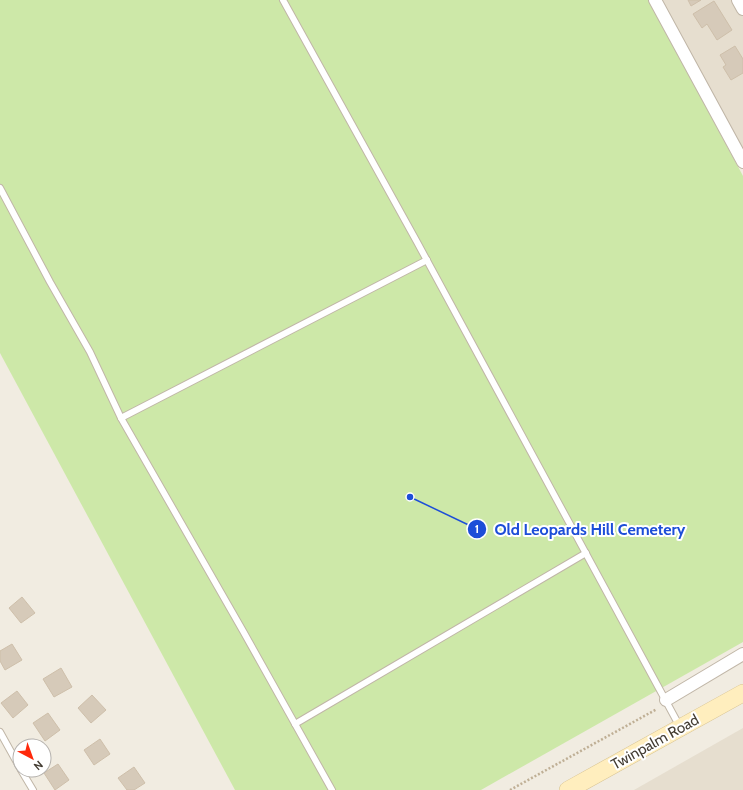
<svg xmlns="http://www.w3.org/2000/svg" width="743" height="790" viewBox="0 0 743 790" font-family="Cabin,sans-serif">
<rect width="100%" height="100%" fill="#f1ece1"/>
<g fill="#e6decf">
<path d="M659 0H743V154Z"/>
<path d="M743 728V790H634Z"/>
</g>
<path fill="#cde8a8" d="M0 0H649L743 176V642L481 790H235L0 353Z"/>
<g fill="#d6cab9" stroke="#cebfaa">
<path d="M688 0H701L691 6Z"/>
<path d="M714 1 732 30 717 40 707 24 702 28 693 14Z"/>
<path d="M735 46 743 59V73L731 80 723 67 726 65 720 55Z"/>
<path d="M22 597 35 613 21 623 9 608Z"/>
<path d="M12 644 22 660 5 670 0 661V651Z"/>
<path d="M61 668 72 687 54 697 43 679Z"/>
<path d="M17 691 28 705 13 718 1 703Z"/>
<path d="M92 695 106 710 91 723 78 708Z"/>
<path d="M48 713 60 730 45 741 33 723Z"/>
<path d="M100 739 110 754 94 765 84 750Z"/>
<path d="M58 764 69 780 55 790 44 773Z"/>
<path d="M134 767 145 783 134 790H127L118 778Z"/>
</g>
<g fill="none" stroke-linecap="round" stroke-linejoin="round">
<defs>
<g id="lane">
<path d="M283 0 417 242 680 727"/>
<path d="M0 188 50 282 90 352 121 418 243 631 332 790"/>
<path d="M121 418 427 260"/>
<path d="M295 724 586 553"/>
<path d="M0 732 20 768"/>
<path d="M21 770 33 790"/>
</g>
<g id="street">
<path d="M655 0 743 162"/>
<path d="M738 0 743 9"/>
<path d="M666 700 743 654"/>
</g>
<path id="secondary" d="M568 790 743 693"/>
</defs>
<use href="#lane" stroke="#c0b6a7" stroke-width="8"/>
<use href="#street" stroke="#c0b6a7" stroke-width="14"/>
<use href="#secondary" stroke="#d7c291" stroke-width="18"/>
<path stroke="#bfaf95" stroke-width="2.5" stroke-dasharray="2 2" stroke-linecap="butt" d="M510 790 657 709"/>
<use href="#lane" stroke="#fff" stroke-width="6"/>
<use href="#street" stroke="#fff" stroke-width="12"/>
<use href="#secondary" stroke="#ffeebe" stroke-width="17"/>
</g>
<g text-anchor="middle" stroke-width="4" stroke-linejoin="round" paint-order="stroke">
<g font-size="15" fill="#433c32" stroke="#fff">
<text transform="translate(655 742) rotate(-29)" y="5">Twinpalm Road</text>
</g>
</g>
<path fill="none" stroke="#1d4ed8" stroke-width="1.5" d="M410 497L477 529"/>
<g fill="#1d4ed8" stroke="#fff" stroke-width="1.5">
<circle cx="410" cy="497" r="4"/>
<circle cx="477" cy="529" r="10"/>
</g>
<g font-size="12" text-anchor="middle" font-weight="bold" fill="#fff">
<text x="477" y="533">1</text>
</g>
<g font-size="16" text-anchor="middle" font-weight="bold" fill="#1d4ed8" stroke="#fff" stroke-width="4" stroke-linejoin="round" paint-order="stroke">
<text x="590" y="535">Old Leopards Hill Cemetery</text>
</g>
<g transform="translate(32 758) rotate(139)"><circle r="19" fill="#ffffff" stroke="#b4b1ad"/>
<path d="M0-3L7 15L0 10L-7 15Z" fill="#ff290b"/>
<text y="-6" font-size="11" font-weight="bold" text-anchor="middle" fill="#433c32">N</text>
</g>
</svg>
